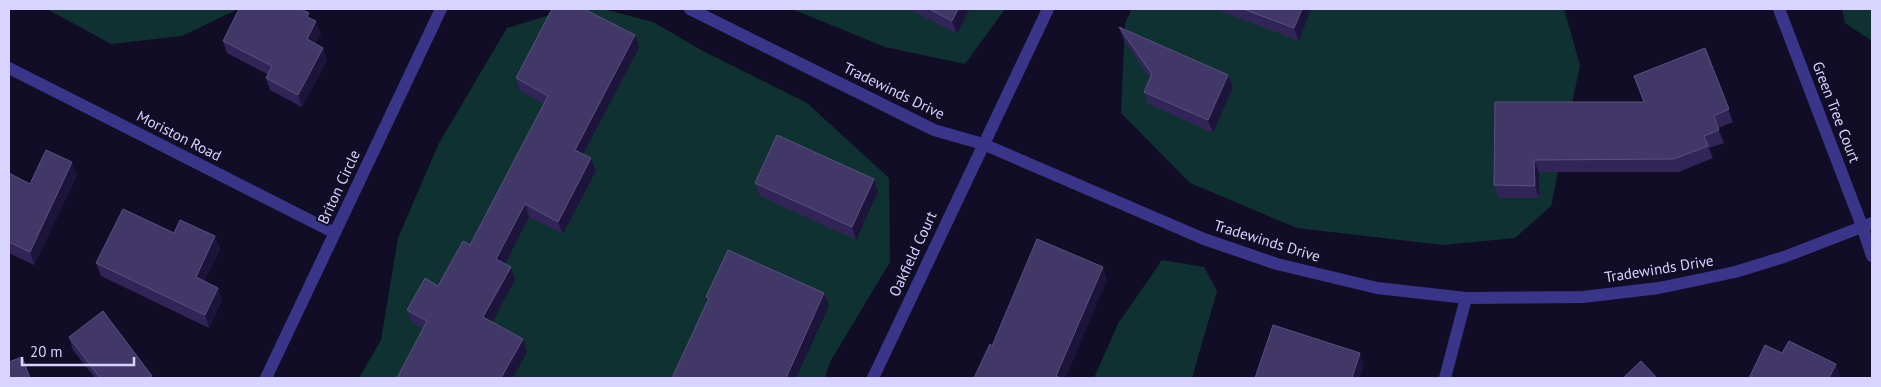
<svg xmlns="http://www.w3.org/2000/svg" width="1881" height="387" viewBox="0 0 1881 387" font-family="'PT Sans',sans-serif">
<rect width="100%" height="100%" fill="#120d27"/>
<g fill="#103131">
<path d="M47 9H238L182 36 111 44Z"/>
<path d="M570 9H603L653 22 703 51 807 103 889 178 890 262 830 362 825 378H359L381 340 398 238 439 143 507 28Z"/>
<path d="M792 9H1005L965 64 885 47Z"/>
<path d="M1132 9H1564L1580 65 1551 206 1515 238 1443 245 1297 228 1190 183 1121 113 1125 23Z"/>
<path d="M1842 9H1872V41L1845 23Z"/>
<path d="M1162 260 1204 267 1217 291 1192 378H1094L1118 324Z"/>
</g>
<g fill="none" stroke-linecap="round" stroke-linejoin="round">
<g stroke="#3a3589" stroke-width="12">
<path d="M690 9 934 130 983 144 1204 239 1277 264 1377 288 1466 298 1583 297 1659 288 1735 272 1784 257 1872 223"/>
<path d="M1779 9 1862 226 1872 256"/>
<path d="M9 68 335 233"/>
<path d="M266 378 441 9"/>
<path d="M873 378 1048 9"/>
<path d="M1445 378 1466 298"/>
</g>
</g>
<g fill="#302556">
<path d="M909 9H970L957 34Z"/>
<path d="M1215 9H1311L1299 41Z"/>
<path d="M311 19 321 34 315 44 327 60 302 107 270 90 266 78 267 74 227 53 223 41Z"/>
<path d="M1119 27 1228 75 1233 87 1213 133 1148 104 1144 92 1150 78 1124 40Z"/>
<path d="M639 48 583 154 596 171 563 234 529 217 505 264 515 280 492 322 527 352 423 329 412 323 407 310 438 286 470 245 544 104 520 91 516 78Z"/>
<path d="M1705 48 1733 122 1718 128 1724 143 1709 148 1713 158 1679 172H1539V198H1499L1494 185 1495 102H1644Z"/>
<path d="M9 173 30 184 77 175 34 265 9 253Z"/>
<path d="M755 183 878 192 856 240 760 196Z"/>
<path d="M174 233 215 236 220 249 204 281 222 300 209 328 101 276 96 263Z"/>
<path d="M69 337 153 378H95L73 350Z"/>
</g>
<g fill="#1c143b">
<path d="M958 9H970L957 34 952 21Z"/>
<path d="M1302 9H1311L1299 41 1294 28Z"/>
<path d="M316 21 321 34 311 52 307 39Z"/>
<path d="M635 35 639 48 579 162 575 150Z"/>
<path d="M323 48 327 60 302 107 298 95Z"/>
<path d="M1228 75 1233 87 1213 133 1208 120Z"/>
<path d="M591 158 596 171 563 234 558 222Z"/>
<path d="M1534 160 1539 172V198L1535 186Z"/>
<path d="M72 162 77 175 34 265 30 252Z"/>
<path d="M874 179 878 192 856 240 852 227Z"/>
<path d="M525 204 529 217 501 272 496 259Z"/>
<path d="M215 236 220 249 200 290 196 277Z"/>
<path d="M511 267 515 280 488 330 483 317Z"/>
<path d="M1103 267 1107 280 1066 378H1057L1056 376Z"/>
<path d="M218 288 222 300 209 328 205 315Z"/>
<path d="M824 293 829 306 796 378H786Z"/>
<path d="M523 339 527 352 513 378H501Z"/>
<path d="M1360 353 1364 366 1360 378H1352Z"/>
<path d="M1836 364 1840 376 1839 378H1829Z"/>
</g>
<g fill="#423868" stroke="#5a5080">
<path d="M239 9H301L309 13 307 17 316 21 307 39 323 48 298 95 266 78 272 66 223 41Z"/>
<path d="M552 9H584L635 35 575 150 591 158 558 222 525 204 496 259 511 267 483 317 523 339 501 378H397L427 321 407 310 425 278 438 286 463 241 470 245 548 96 516 78Z"/>
<path d="M929 9H958L952 21Z"/>
<path d="M1243 9H1302L1294 28Z"/>
<path d="M1119 27 1228 75 1208 120 1144 92 1152 74Z"/>
<path d="M1705 48 1729 109 1714 116 1719 130 1704 136 1708 146 1674 159 1534 160 1535 186 1494 185 1495 102H1644L1634 76Z"/>
<path d="M777 135 874 179 852 227 755 183Z"/>
<path d="M46 150 72 162 30 252 9 242V173L30 184Z"/>
<path d="M123 209 174 233 180 220 215 236 196 277 218 288 205 315 96 263Z"/>
<path d="M1037 239 1103 267 1056 376 1060 378H974L990 344 992 346Z"/>
<path d="M728 250 824 293 786 378H672L709 298 706 297Z"/>
<path d="M103 311 152 376 149 378H100L69 337Z"/>
<path d="M1273 325 1360 353 1352 378H1255Z"/>
<path d="M1789 341 1836 364 1829 378H1749L1765 345 1782 353Z"/>
<path d="M22 357 30 378H9V362Z"/>
<path d="M1641 361 1657 378H1623Z"/>
</g>
<g text-anchor="middle" stroke-width="4" stroke-linejoin="round" paint-order="stroke">
<g font-size="15" fill="#d9d3ff" stroke="#120d27">
<text transform="translate(894 91) rotate(26)" y="5">Tradewinds Drive</text>
<text transform="translate(1836 112) rotate(69)" y="5">Green Tree Court</text>
<text transform="translate(179 136) rotate(27)" y="5">Moriston Road</text>
<text transform="translate(339 187) rotate(-65)" y="5">Briton Circle</text>
<text transform="translate(1267 241) rotate(17)" y="5">Tradewinds Drive</text>
<text transform="translate(913 254) rotate(-65)" y="5">Oakfield Court</text>
<text transform="translate(1659 269) rotate(-9)" y="5">Tradewinds Drive</text>
</g>
</g>
<rect width="1881" height="387" fill="none" stroke="#d9d3ff" stroke-width="20"/>
<path d="M22 357v8h112v-8" fill="none" stroke="#d9d3ff" stroke-width="2.5"/>
<text x="30" y="357" font-size="15" fill="#d9d3ff" stroke="#120d27" stroke-width="4" paint-order="stroke">20 m</text>
</svg>
